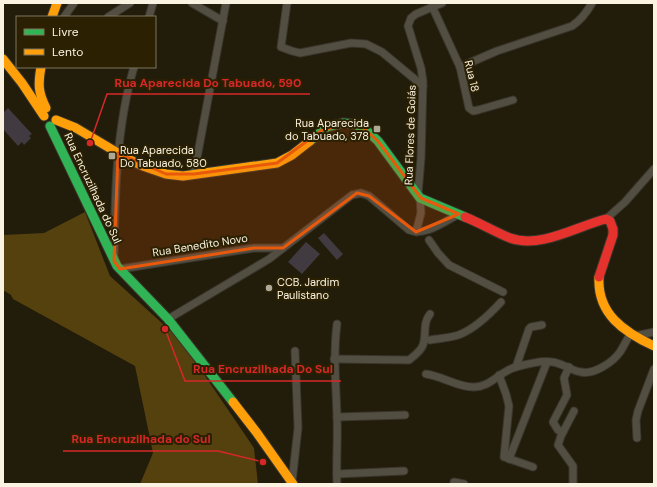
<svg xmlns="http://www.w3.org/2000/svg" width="657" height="487" viewBox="0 0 657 487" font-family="'DM Sans',sans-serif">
<rect width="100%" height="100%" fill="#221c0b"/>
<path fill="#54410e" d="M85 212 110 276 173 333 201 370 254 448 258 484H140L153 453 135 366 13 299 11 295 3 290V235L44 233Z"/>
<g fill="#413a40">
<path d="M8 108 32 134 29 136 31 138 24 145 22 142 18 146 3 129V113Z"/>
<path d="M324 233 343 254 337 260 318 238Z"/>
<path d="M306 242 320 254 302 274 288 262Z"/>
</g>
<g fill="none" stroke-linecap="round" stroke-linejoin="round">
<defs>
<g id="street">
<path d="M192 3 223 21"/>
<path d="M287 3 281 47 292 51 300 53 351 43 366 44 382 52 423 86"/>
<path d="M432 6 460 67 469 108 473 111 478 110 513 100"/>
<path d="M64 17 74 3"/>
<path d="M108 17 130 3"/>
<path d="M149 17 153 3"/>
<path d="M460 67 497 51 572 26C581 20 587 12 592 3"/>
<path d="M194 174 226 3"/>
<path d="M418 194 421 158 423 81 421 68 408 26 411 18 416 14 442 3"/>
<path d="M606 219 625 202 654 169"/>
<path d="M416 232 421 213 420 198"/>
<path d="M429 240 438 253 449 265 503 292"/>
<path d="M114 257C115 194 116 128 134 67"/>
<path d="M120 269 254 248H283"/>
<path d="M168 319 269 259 352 195 361 193 369 196 409 230C425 237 445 221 459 214"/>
<path d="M337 324C333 355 336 385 337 416 338 439 336 461 337 484"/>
<path d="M635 336 654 332"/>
<path d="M430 340C440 338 452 338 461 334 477 327 490 314 501 302"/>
<path d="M334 359 409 360C414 356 421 351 423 345 427 334 422 324 430 314"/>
<path d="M516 367 529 329 531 327 542 325"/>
<path d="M426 374C442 376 457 387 473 387 490 388 500 371 516 367 527 364 542 360 552 362 563 363 571 371 581 372 594 375 613 362 620 352 624 346 627 339 631 333"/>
<path d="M499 375 506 394 509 406 504 457 533 467"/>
<path d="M337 417 405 415"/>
<path d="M563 432 558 430 553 422 567 395 564 378 569 367"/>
<path d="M637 438 636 420 638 411 654 369"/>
<path d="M509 459 547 362"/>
<path d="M337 474 404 471"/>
<path d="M292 482 298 428 295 351"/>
<path d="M454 482 464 484"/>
<path d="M573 484V466L558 445 561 436 574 411"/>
</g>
<g id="fast">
<path d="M50 126 117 266 168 319 233 402"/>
<path d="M310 141 327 127 343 123 355 124 366 130 378 141 420 198 465 217"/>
</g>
<g id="slow">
<path d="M52 17 57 3"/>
<path d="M3 59 22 83 44 116"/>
<path d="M41 67C38 84 38 92 46 108"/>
<path d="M56 120 76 128 128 159 143 166 166 174 183 176 277 163 292 155 310 141"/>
<path d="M599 277C597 314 624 332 654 346"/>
<path d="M233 402 257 433 293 484"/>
</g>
<path id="jam" d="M465 217C480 223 495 232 510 238 541 249 577 226 606 219L610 221 613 229V235L599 277"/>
</defs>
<use href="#street" stroke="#3a362b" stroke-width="9"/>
<use href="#fast" stroke="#3a362b" stroke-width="11"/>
<use href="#slow" stroke="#3a362b" stroke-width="11"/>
<use href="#jam" stroke="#3a362b" stroke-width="11"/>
<use href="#street" stroke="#534e42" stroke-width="7"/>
<use href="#fast" stroke="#30b455" stroke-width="9"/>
<use href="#slow" stroke="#ff9f0a" stroke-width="9"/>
<use href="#jam" stroke="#e5322d" stroke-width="9"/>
</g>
<path fill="#e8590c" fill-opacity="0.2" stroke="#e8590c" stroke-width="3" stroke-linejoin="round" d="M349 123 361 126 378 141 421 198 459 214 416 232 369 196 357 193 283 248H254L120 269 114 261 118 153 166 174H194L277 163 322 130Z"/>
<g fill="#aea897" stroke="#2b2002" stroke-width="1.5">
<rect x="373" y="125" width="8" height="8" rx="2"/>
<rect x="108" y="152" width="8" height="8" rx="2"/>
<circle cx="269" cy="288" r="4"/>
</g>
<g text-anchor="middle" stroke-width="4" stroke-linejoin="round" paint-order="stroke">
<g font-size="11" fill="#faf3e2" stroke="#2b2002">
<text transform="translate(472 76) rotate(77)" y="4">Rua 18</text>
<text transform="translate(410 135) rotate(-88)" y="4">Rua Flores de Goiás</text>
<text transform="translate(93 188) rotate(65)" y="4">Rua Encruzilhada do Sul</text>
<text transform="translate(200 245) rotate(-9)" y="4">Rua Benedito Novo</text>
</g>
<g font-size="11" fill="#faf3e2" stroke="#2b2002" text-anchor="start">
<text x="369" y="127" text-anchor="end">Rua Aparecida<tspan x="369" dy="13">do Tabuado, 378</tspan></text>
<text x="120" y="154">Rua Aparecida<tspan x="120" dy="13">Do Tabuado, 580</tspan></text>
<text x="277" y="286">CCB. Jardim<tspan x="277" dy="13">Paulistano</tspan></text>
</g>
</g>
<path fill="none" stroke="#d62828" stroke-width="1.5" d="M90 143L107 94H310M165 329L185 381H341M263 462L218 451H63"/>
<g fill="#d62828" stroke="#2b2002" stroke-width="1.5">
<circle cx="90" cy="143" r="4"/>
<circle cx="165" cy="329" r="4"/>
<circle cx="263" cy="462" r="4"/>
</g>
<g font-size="12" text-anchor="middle" font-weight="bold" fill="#d62828" stroke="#2b2002" stroke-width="4" stroke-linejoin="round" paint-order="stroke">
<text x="208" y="87">Rua Aparecida Do Tabuado, 590</text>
<text x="263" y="373">Rua Encruzilhada Do Sul</text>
<text x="141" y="443">Rua Encruzilhada do Sul</text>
</g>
<rect width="657" height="487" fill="none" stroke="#faf3e2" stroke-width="8"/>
<rect x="16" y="16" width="140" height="52" fill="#2b2002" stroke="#7e745c"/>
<rect x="24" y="29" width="20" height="6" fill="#30b455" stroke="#7e745c"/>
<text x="52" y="36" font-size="12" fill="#faf3e2">Livre</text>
<rect x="24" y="49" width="20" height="6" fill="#ff9f0a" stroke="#7e745c"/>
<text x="52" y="56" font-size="12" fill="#faf3e2">Lento</text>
</svg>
